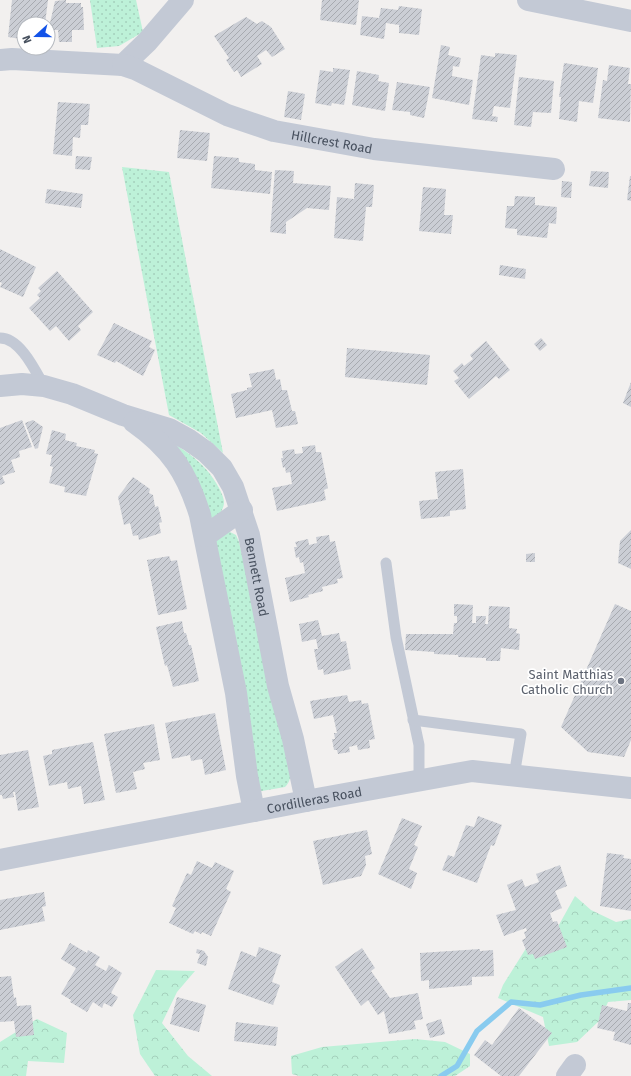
<svg xmlns="http://www.w3.org/2000/svg" width="631" height="1076" viewBox="0 0 631 1076" font-family="'Fira Sans',sans-serif">
<defs>
<pattern id="green-dots" width="8" height="8" patternUnits="userSpaceOnUse"><rect width="8" height="8" fill="#bdf1d8"/><path d="M2 2h.1M6 6h.1" fill="none" stroke="#a4d0bc" stroke-width="1.8" stroke-linecap="round"/></pattern>
<pattern id="forest-crowns" width="20" height="18" patternUnits="userSpaceOnUse"><rect width="20" height="18" fill="#bdf1d8"/><path d="M2 6a3 3 0 1 1 6 0M12 15a3 3 0 1 1 6 0" fill="none" stroke="#a4d0bc"/></pattern>
<pattern id="building-hatch" width="6" height="6" patternUnits="userSpaceOnUse"><rect width="6" height="6" fill="#cbced5"/><path d="M-1 1l2-2M0 6l6-6M5 7l2-2" fill="none" stroke="#a7aab0"/></pattern>
</defs>
<rect width="100%" height="100%" fill="#f2f0ef"/>
<g fill="url(#green-dots)">
<path d="M90 0H136L143 32 119 46 97 48Z"/>
<path d="M122 167 169 172 223 453 201 433 169 415Z"/>
<path d="M170 441C190 454 207 465 219 488 221 492 224 498 224 502 224 510 218 516 213 521Z"/>
<path d="M228 531 236 535 239 542 286 744C288 757 296 777 285 787L256 792 214 541Z"/>
</g>
<g fill="url(#forest-crowns)">
<path d="M575 896 591 910 616 922 631 919V1000L608 1002 600 1020 577 1042 549 1046 543 1017 498 998 503 985 530 942 555 932Z"/>
<path d="M156 970 195 971 177 992 162 1023 188 1056 212 1076H155L140 1054 133 1015Z"/>
<path d="M37 1019 67 1033 64 1063 28 1061 26 1076H0V1042Z"/>
<path d="M415 1039 445 1042 470 1054V1066L455 1076H299L292 1074 291 1056 322 1047Z"/>
</g>
<g fill="none" stroke-linecap="round" stroke-linejoin="round">
<path stroke="#89cbef" stroke-width="5.5" d="M441 1076 457 1066 477 1031 511 1002 540 1005 581 995 631 988"/>
</g>
<g fill="url(#building-hatch)">
<path d="M12 0H48L45 24 23 23 21 39 8 37Z"/>
<path d="M66 0V3H81V7H83L84 30H72V42H59L58 30H50V23L55 1Z"/>
<path d="M322 0H359L356 25 320 20Z"/>
<path d="M399 6 422 9 419 35 399 33V25L386 23 384 39 360 35 362 16 379 18 381 8 398 10Z"/>
<path d="M246 17 257 24 262 21 271 27 285 49 272 57 266 50 257 56 262 64 241 77 237 70 234 72 226 60 229 58 214 36Z"/>
<path d="M441 45 450 47 448 55 461 58 459 67 453 66 452 76 473 80 469 105 432 98Z"/>
<path d="M495 53 517 55 510 108 494 106 492 116 498 117 497 122 472 119 481 55 495 57Z"/>
<path d="M564 63 598 68 593 103 579 101 577 122 559 119 561 97H559Z"/>
<path d="M609 65 630 68 628 84H631L630 122 598 118 603 80 607 81Z"/>
<path d="M333 68 350 70 344 105 332 103 331 106 315 103 320 70 333 72Z"/>
<path d="M357 71 379 75 378 81 389 83 385 111 352 105Z"/>
<path d="M519 77 554 81 551 113 533 112 531 127 514 125Z"/>
<path d="M397 82 430 87 424 118 410 115V112L392 110Z"/>
<path d="M288 91 305 94 301 120 284 117Z"/>
<path d="M58 102 90 104 88 125H81L80 138 73 137 72 156 53 154Z"/>
<path d="M180 130 210 133 207 161 177 158Z"/>
<path d="M76 156 92 157 90 170 75 169Z"/>
<path d="M214 156 239 158V162L255 164V170L272 172 270 194 211 188Z"/>
<path d="M275 170 294 171 293 183 331 186 329 210 307 208 286 222V234L270 232Z"/>
<path d="M591 171 609 172 608 188 589 186Z"/>
<path d="M630 176H631V201L627 200Z"/>
<path d="M562 181 572 182 571 198 561 197Z"/>
<path d="M355 183 374 185 372 207H366L363 241 334 238 337 197 354 199Z"/>
<path d="M423 187 446 189 444 215H453L451 234 419 231Z"/>
<path d="M47 189 83 194 81 208 45 203Z"/>
<path d="M515 196 535 197V205L557 207 556 224 549 223 547 238 517 235V229L505 228 507 206H514Z"/>
<path d="M0 249 36 267 23 297 0 287 2 283 0 282Z"/>
<path d="M500 265 526 269 525 279 499 275Z"/>
<path d="M57 271 93 312 78 326 81 330 69 341 56 326 50 331 29 308 40 298 37 295 41 291 38 288Z"/>
<path d="M114 323 152 341 149 347 155 350 143 376 116 361 115 363 97 355Z"/>
<path d="M541 338 547 345 540 351 534 344Z"/>
<path d="M486 341 510 370 499 379 496 376 469 399 454 381 459 378 453 371 462 363 464 366 473 359 470 355Z"/>
<path d="M347 348 430 355 427 385 345 377Z"/>
<path d="M274 369 276 380 280 379 282 390H287L292 411H295L298 424 276 428 272 410 236 418 231 394 247 390V388L252 387 249 374Z"/>
<path d="M631 382V407L623 403Z"/>
<path d="M22 420 32 447 19 451 20 457 11 460 15 472 2 476 5 483 0 485V428Z"/>
<path d="M33 420 43 427 38 448 35 449 25 423Z"/>
<path d="M52 430 66 434 65 440 77 443 76 446 95 450 94 453 98 454 86 496 64 492 65 487 49 483 53 467 50 466 52 455 46 454Z"/>
<path d="M315 445 316 452H321L328 488 324 490 326 500 277 511 272 488 292 484 290 472 286 473 285 467 283 468 281 458H283L282 451 294 449 295 454 303 453 302 447Z"/>
<path d="M463 469 466 509 450 511V516L421 519 419 501 438 499 435 472Z"/>
<path d="M133 477 150 489 149 493 153 495 155 507 158 506 162 522 159 523 161 533 139 540 138 535 133 536 130 523 124 525 118 497Z"/>
<path d="M631 530V569L618 563 620 541Z"/>
<path d="M329 535 330 542 335 541 343 578 337 579 338 583 322 587 323 591 308 595 309 597 290 602 285 578 305 573 303 562 300 563 299 557 296 558 294 547H297L295 542 308 539 309 545 317 543 316 537Z"/>
<path d="M535 553V562H526V554Z"/>
<path d="M169 556 171 561 177 560 187 609 158 615 147 560Z"/>
<path d="M454 604 473 605 472 623H476V616H486L485 624H488L489 606 510 607 509 628 517 629 516 633 520 634 519 650 501 648 500 661H486V658L458 657V655L434 654V652L405 650 406 634H453L454 623H457V616H454Z"/>
<path d="M615 604 631 611V740L624 757 588 752 561 727Z"/>
<path d="M318 620 322 636 339 633 341 642 346 641 351 669 324 675 323 669 318 670 314 649H318L316 639 302 642 299 624Z"/>
<path d="M182 621 184 633H186L189 645H191L199 681 173 687 167 665 165 666 156 627Z"/>
<path d="M347 695 349 702 361 700 362 704 368 703 375 739 369 740 370 748 358 750 357 745 349 747 350 752 338 754 337 750H334L332 739H335L334 733H337L333 715 314 719 310 701Z"/>
<path d="M215 713 226 770 205 775 202 759 191 761 190 755 172 759 165 723Z"/>
<path d="M154 724 160 760 143 763 145 769 133 772 137 789 116 793 104 734Z"/>
<path d="M93 742 105 800 84 804 81 786 68 789 67 782 49 786 43 756 52 754V750Z"/>
<path d="M28 750 39 807 18 811 15 792H13L14 797 3 799 2 795H0V755Z"/>
<path d="M478 816 502 825 494 846 491 845 477 883 442 870 448 855 454 857 466 825 474 827Z"/>
<path d="M402 818 422 826 414 845 418 847 409 869 417 873 411 889 378 874Z"/>
<path d="M367 830 372 854 365 856 366 865 361 876 323 885 313 841Z"/>
<path d="M607 853 624 855 623 858 631 859V911L600 906Z"/>
<path d="M197 861 212 868 215 862 234 871 226 889 231 892 211 936 202 932 201 934 195 931 193 934 169 923 176 908 172 906 187 873 191 875Z"/>
<path d="M560 865 567 886 555 891 562 908 550 913 553 922 557 921 567 947 535 959 533 954 528 955 522 940 526 938 524 932 527 931 526 928 504 936 496 915 516 910 507 885 522 879 525 887 539 882 536 874Z"/>
<path d="M44 892 46 906 42 907 45 921 0 930V900Z"/>
<path d="M70 943 87 953 88 950 100 957 95 965 106 971 109 965 122 973 111 993 118 997 112 1007 104 1003 102 1008 93 1002 87 1012 70 1002 71 1000 61 994 76 968 61 959Z"/>
<path d="M259 947 281 955 272 982 280 985 273 1005 228 989 241 951 256 957Z"/>
<path d="M362 948 375 968 371 971 390 998 418 993 423 1019 414 1021 416 1029 389 1034 384 1011 378 1015 368 1000 361 1006 335 967Z"/>
<path d="M197 949 204 951 208 957 206 966 197 963 200 954 196 953Z"/>
<path d="M480 949V951L493 950 494 976 472 977V985L429 989V980L421 981 420 953Z"/>
<path d="M11 976 14 998 16 997 17 1006 31 1005 34 1035 16 1037 14 1021 0 1022V977Z"/>
<path d="M177 997 206 1005 199 1032 170 1024Z"/>
<path d="M628 1003H631V1045L613 1040 615 1032 597 1028 602 1005 627 1011Z"/>
<path d="M519 1008 552 1033 519 1076H501L474 1055 485 1040 492 1045Z"/>
<path d="M441 1019 445 1034 430 1038 426 1024Z"/>
<path d="M236 1022 278 1027 276 1046 234 1041Z"/>
</g>
<g fill="none" stroke-linecap="round" stroke-linejoin="round">
<g stroke="#c3c9d5" stroke-width="11">
<path d="M0 338C20 338 35 370 44 386"/>
<path d="M386 563 396 637 419 745V780"/>
<path d="M413 720 521 734 514 776"/>
</g>
<g stroke="#c3c9d5" stroke-width="22">
<path d="M528 0 631 21"/>
<path d="M0 60 12 59 123 65 147 42 183 0"/>
<path id="s1" d="M123 65 135 69 227 115 274 131 374 149 554 169"/>
<path id="s2" d="M0 386 22 384 44 386 72 394 123 415 169 429 189 440 206 452 222 468 233 487 249 535 278 686 293 739 306 801"/>
<path d="M134 422C171 448 187 473 200 515L236 693 247 776 254 811"/>
<path d="M205 536 242 510"/>
<path id="s3" d="M0 860 306 801 472 771 631 788"/>
<path d="M567 1076 575 1065"/>
</g>
</g>
<circle fill="#6b7280" stroke="#fff" stroke-width="1.5" cx="621" cy="681" r="4"/>
<g text-anchor="middle" stroke-width="3.5" stroke-linejoin="round" paint-order="stroke">
<g font-size="13" fill="#47505e" stroke="#fff">
<text dy="5" stroke="none"><textPath href="#s1" startOffset="224">Hillcrest Road</textPath></text>
<text dy="5" stroke="none"><textPath href="#s2" startOffset="358">Bennett Road</textPath></text>
<text dy="5" stroke="none"><textPath href="#s3" startOffset="320">Cordilleras Road</textPath></text>
</g>
<g font-size="13" fill="#5b616d" stroke="#fff" text-anchor="end">
<text x="613" y="679">Saint Matthias<tspan x="613" dy="15">Catholic Church</tspan></text>
</g>
</g>
<g transform="translate(36 36) rotate(249)"><circle r="19" fill="#ffffff" stroke="#b5b9bf"/>
<path d="M0-3L7 15L0 10L-7 15Z" fill="#1353e8"/>
<text y="-6" font-size="11" font-weight="bold" text-anchor="middle" fill="#47505e">N</text>
</g>
</svg>
